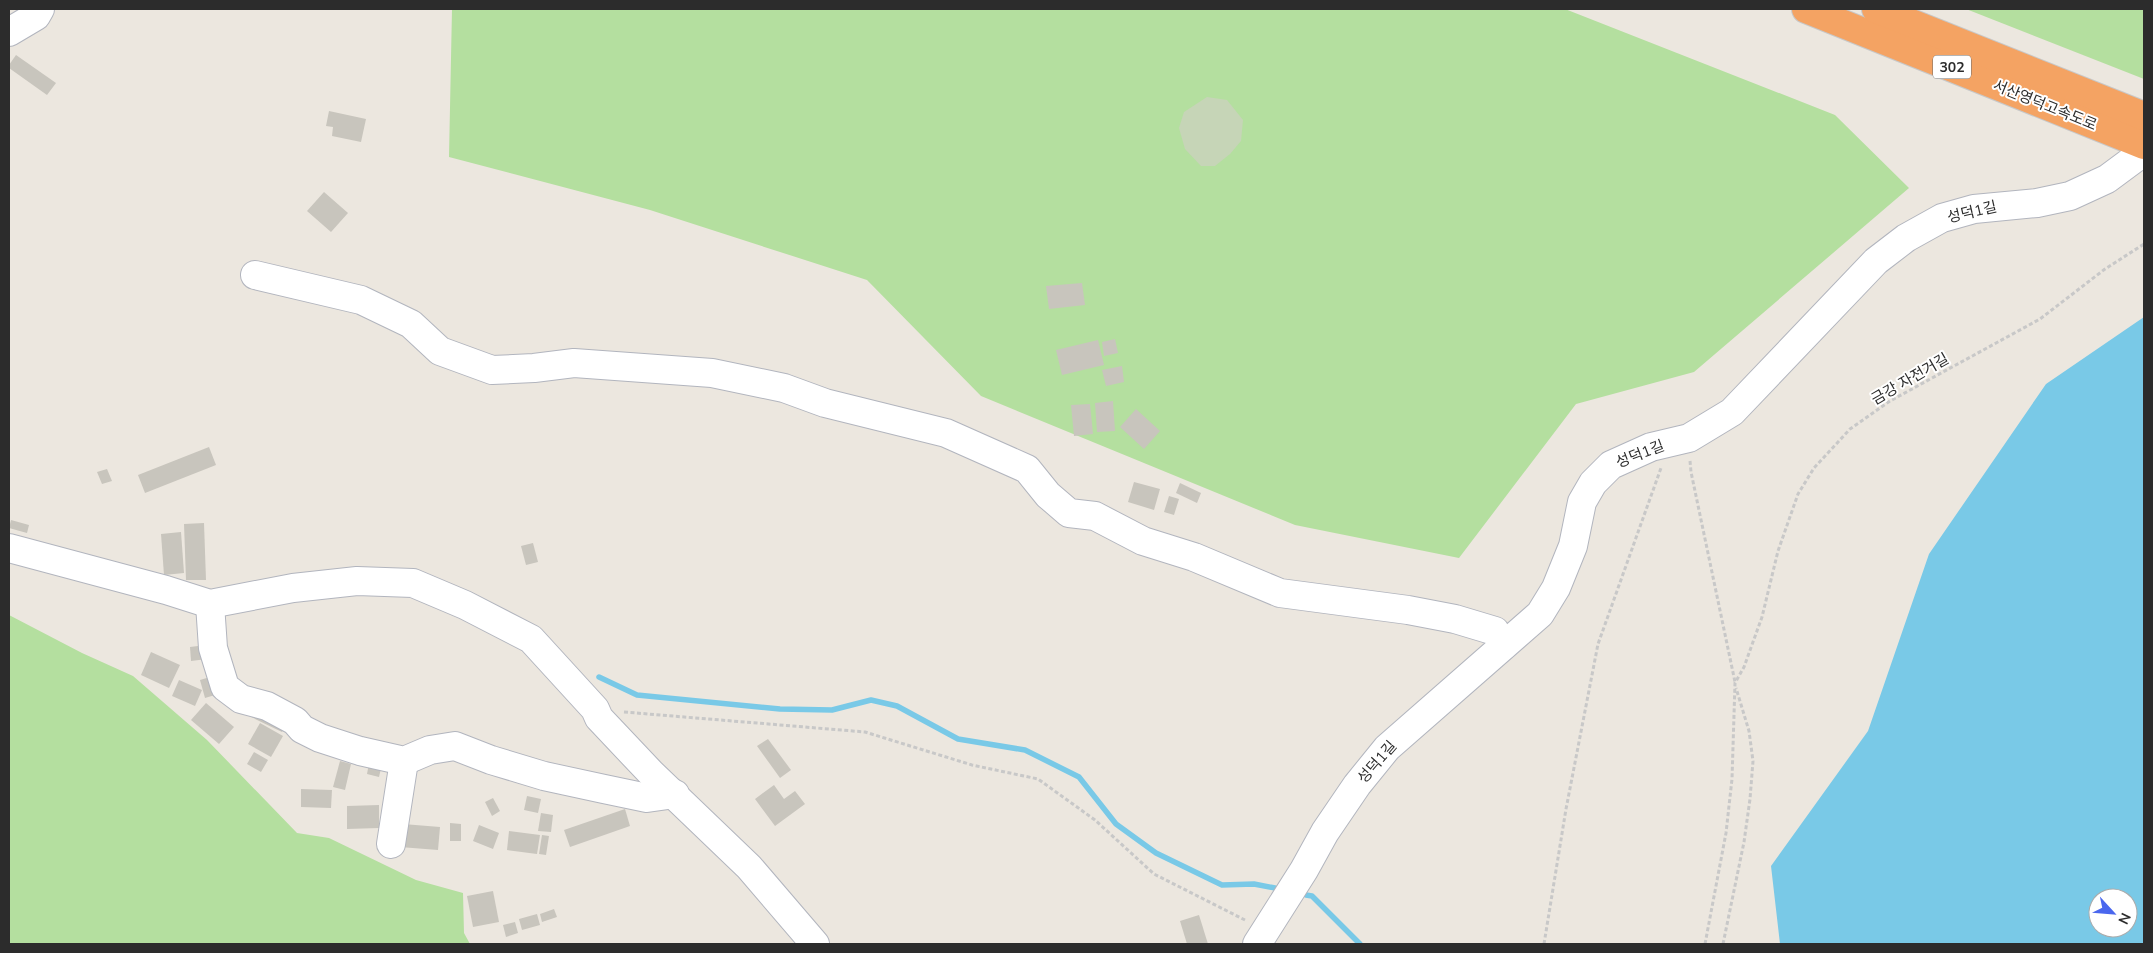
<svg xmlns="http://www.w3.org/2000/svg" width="2153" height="953" viewBox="0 0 2153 953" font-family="'Nunito Sans','Noto Sans KR',sans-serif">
<rect width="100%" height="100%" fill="#ece7df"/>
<g fill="#b4df9f">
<path d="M452 9H1565L1835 115 1909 188 1694 372 1576 404 1459 558 1295 525 981 396 867 280 650 210 449 157Z"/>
<path d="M1966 9H2144V79Z"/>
<path d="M9 615 82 653 133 676 207 740 297 833 329 838 416 880 463 893 464 933 470 944H9Z"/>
</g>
<path fill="#c6d5b7" d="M1207 97 1227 100 1243 120 1241 141 1230 154 1215 166H1201L1185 149 1179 128 1184 112Z"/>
<path fill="#79c9e7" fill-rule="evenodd" d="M2144 317V944H1780L1771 866 1868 731 1929 554 2046 384ZM2098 898H2128V928H2098Z"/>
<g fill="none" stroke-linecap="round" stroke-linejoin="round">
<g stroke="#79c9e7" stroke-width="5.5">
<path d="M599 677 637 695 780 709 832 710 871 700 897 706 958 739 1025 750 1079 777 1116 824 1156 853 1222 885 1254 884 1275 888"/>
<path d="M1306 895 1312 896 1360 944"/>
</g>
</g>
<g fill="#c8c5bd">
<path d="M16 55 56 83 47 95 9 68V65Z"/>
<path d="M329 111 366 119 361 142 332 136 333 127 326 126Z"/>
<path d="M324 192 348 213 331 232 307 211Z"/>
<path d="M1082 283 1085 305 1049 309 1046 286Z"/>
<path d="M1115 339 1118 353 1104 356 1102 342Z"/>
<path d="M1098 340 1104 365 1062 375 1056 350Z"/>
<path d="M1122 366 1124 382 1106 386 1102 370Z"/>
<path d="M1113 401 1115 431 1097 432 1095 403Z"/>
<path d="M1090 404 1093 434 1074 436 1071 405Z"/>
<path d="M1136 409 1160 431 1144 449 1120 427Z"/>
<path d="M209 447 216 465 145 493 138 475Z"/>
<path d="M107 469 112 481 102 484 97 472Z"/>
<path d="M1134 482 1160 489 1154 510 1128 502Z"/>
<path d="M1180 483 1201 493 1197 503 1176 493Z"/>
<path d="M1169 496 1179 499 1174 515 1164 512Z"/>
<path d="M11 520 29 525 27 533 9 528Z"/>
<path d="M204 523 206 580H186L184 524Z"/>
<path d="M181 532 184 573 164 575 161 534Z"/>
<path d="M533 543 538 562 526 565 521 546Z"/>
<path d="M206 645 207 659 191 661 190 647Z"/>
<path d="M151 652 180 665 169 688 141 675Z"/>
<path d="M210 677 215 695 205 698 200 680Z"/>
<path d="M179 680 202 690 195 706 172 696Z"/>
<path d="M206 703 234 727 219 744 191 720Z"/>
<path d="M252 705 287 721 282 732 247 715Z"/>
<path d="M260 723 283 736 271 757 248 744Z"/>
<path d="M768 739 791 770 780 778 757 746Z"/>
<path d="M254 752 268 760 261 772 247 764Z"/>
<path d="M370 758 383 760 379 777 367 774Z"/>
<path d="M340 761 351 764 345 790 333 787Z"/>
<path d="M774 785 784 799 795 791 805 804 775 826 755 799Z"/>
<path d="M301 789 332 790 331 808 301 807Z"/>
<path d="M527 796 541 799 538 813 524 810Z"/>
<path d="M493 798 500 811 492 816 485 802Z"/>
<path d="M379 805V828L347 829V806Z"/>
<path d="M625 809 630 826 570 847 564 830Z"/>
<path d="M541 813 553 815 551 832 538 831Z"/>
<path d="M450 823 461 824V841H450Z"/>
<path d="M403 824 440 827 438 850 400 847Z"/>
<path d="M479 825 499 833 493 849 473 841Z"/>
<path d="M509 831 540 835 537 854 507 850Z"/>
<path d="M542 835 549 836 546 855 539 854Z"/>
<path d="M493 891 499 922 473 927 467 896Z"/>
<path d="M554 909 557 917 542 922 540 914Z"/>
<path d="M537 914 540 925 522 930 519 919Z"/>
<path d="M1199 915 1208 944H1187L1180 921Z"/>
<path d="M515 922 518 933 506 937 503 925Z"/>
</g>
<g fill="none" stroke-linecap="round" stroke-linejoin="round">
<defs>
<g id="minor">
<path d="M9 32 36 16 40 9"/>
<path d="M255 275 361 300 411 324 440 351 492 370 534 368 574 363 712 373 784 388 825 403 946 433 1027 469 1048 495 1069 513 1095 516 1143 541 1194 557 1280 593 1408 610 1455 619 1495 631 1503 646"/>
<path d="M9 548 166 590 210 604 293 588 357 581 413 583 465 605 531 639 595 709 599 718 651 773 749 867 815 944"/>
<path d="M210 604 213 648 225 687 241 699 267 706 295 721 302 729 320 738 360 751 404 761 430 750 455 746 491 760 544 776 604 789 647 798 675 794"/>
<path d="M391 844 404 761"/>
<path d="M1257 944 1304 870 1325 832 1357 785 1387 748 1540 614 1556 588 1573 546 1582 502 1593 483 1611 465 1651 447 1689 438 1732 412 1876 261 1906 238 1942 218 1974 209 2037 203 2070 196 2107 179 2134 159 2144 149"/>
</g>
<g id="highway">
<path d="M1806 9 2144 145"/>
<path d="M1876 9 2144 116"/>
</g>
</defs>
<use href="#minor" stroke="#b2b5be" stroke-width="30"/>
<use href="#highway" stroke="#c8c8c8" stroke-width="30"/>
<g stroke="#c8c8c8" stroke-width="3" stroke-dasharray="4 2.5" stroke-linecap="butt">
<path d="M1690 461 1691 472 1735 682"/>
<path d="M624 712 865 732 972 765 1038 779 1095 820 1154 874 1245 920"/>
<path d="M1544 944 1566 809 1598 644 1661 468"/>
<path d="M1705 944 1726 833 1732 779 1735 683 1744 667 1762 617 1778 551 1798 494 1814 468 1850 429 1890 401 2040 319 2105 269 2144 244"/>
<path d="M1723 944 1744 842 1750 799 1753 761 1749 731 1736 688"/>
</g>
<use href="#minor" stroke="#fff" stroke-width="28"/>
<use href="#highway" stroke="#f4a363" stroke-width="28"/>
</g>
<g text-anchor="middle" stroke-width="4" stroke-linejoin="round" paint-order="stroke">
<rect fill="#fff" stroke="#6b6b6b" stroke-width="1" x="1933" y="55.5" width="38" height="23" rx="4"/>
<g font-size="14" font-weight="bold" fill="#2c2c2c">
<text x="1952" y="72">302</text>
</g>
<g font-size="15" fill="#2c2c2c" stroke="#fff">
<text transform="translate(2045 105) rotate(22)" y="5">서산영덕고속도로</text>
<text transform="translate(1972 212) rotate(-13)" y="5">성덕1길</text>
<text transform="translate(1910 379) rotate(-30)" y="5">금강 자전거길</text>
<text transform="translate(1640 454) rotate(-21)" y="5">성덕1길</text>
<text transform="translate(1377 762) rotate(-49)" y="5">성덕1길</text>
</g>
</g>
<rect width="2153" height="953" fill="none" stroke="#2c2c2c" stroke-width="20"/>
<g transform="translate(2113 913) rotate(116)"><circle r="24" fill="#ffffff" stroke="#ababab"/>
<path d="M0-4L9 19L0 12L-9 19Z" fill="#4a67ee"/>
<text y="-8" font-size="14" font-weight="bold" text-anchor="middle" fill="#2c2c2c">N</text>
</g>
</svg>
